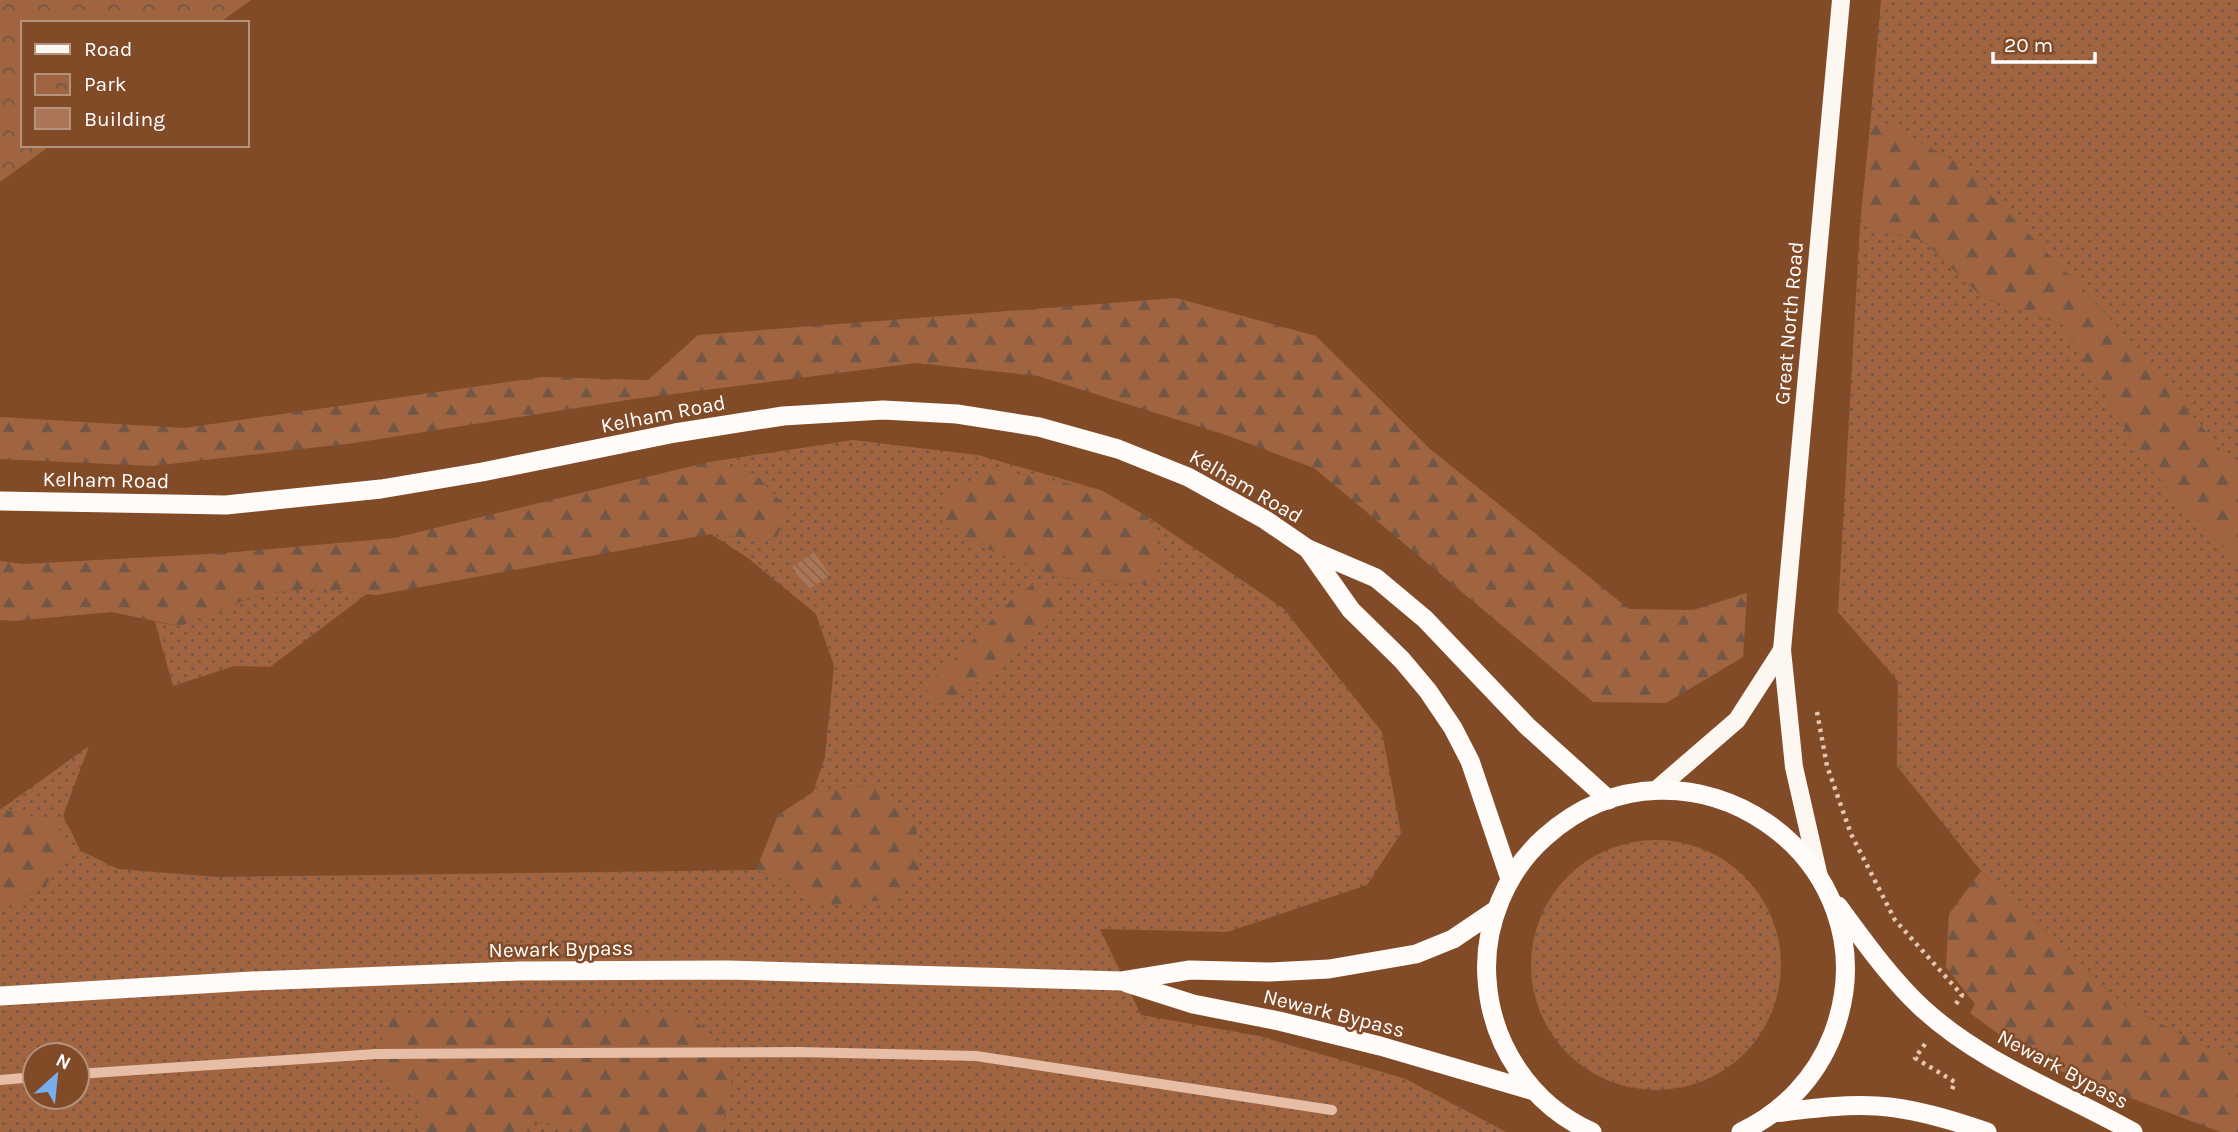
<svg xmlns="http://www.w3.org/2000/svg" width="2238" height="1132" viewBox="0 0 2238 1132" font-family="Karla,sans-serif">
<defs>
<pattern id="grass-dots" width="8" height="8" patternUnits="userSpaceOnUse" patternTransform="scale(1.75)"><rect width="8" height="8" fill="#a06440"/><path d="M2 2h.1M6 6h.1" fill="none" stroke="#725747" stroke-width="1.8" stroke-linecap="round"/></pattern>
<pattern id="forest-firs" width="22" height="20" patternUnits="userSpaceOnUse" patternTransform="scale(1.75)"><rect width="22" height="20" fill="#a06440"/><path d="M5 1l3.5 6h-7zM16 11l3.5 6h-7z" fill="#725747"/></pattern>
<pattern id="park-crowns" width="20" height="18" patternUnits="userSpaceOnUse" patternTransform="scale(1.75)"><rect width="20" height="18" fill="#a06440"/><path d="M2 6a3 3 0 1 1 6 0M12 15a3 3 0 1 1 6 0" fill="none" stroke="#725747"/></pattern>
<pattern id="building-back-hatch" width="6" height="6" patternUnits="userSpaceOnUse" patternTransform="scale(1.75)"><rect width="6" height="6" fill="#ac7555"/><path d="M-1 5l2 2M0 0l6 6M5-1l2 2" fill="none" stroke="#866551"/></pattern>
</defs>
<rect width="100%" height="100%" fill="#824b28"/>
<g fill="url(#grass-dots)" fill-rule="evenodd">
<path d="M1881 0H2238V471L2097 304 1961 165 1871 115Z"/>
<path d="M1860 225 1924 241 1983 298 2062 324 2150 469 2217 542 2238 559V1063L2125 1006 1981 871 1897 766 1898 681 1838 612Z"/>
<path d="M853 440 978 455 1101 490 991 468 960 538 1058 577 1153 585 1163 556 1148 517 1283 608 1382 732 1401 833 1367 885 1227 932 1100 929 1141 1015 1259 1036 1406 1079 1506 1132H715L724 1119 375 1071 421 1103 422 1132H0V910L44 887 56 822 1 809 89 746 63 816 81 851 118 869 218 877 756 870 794 884 817 905 875 785 813 792 825 757 834 666 816 614 748 558 711 534 776 540 755 474 709 462ZM35 1055H77V1097H35Z"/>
<path d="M310 588 367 594 270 667 234 666 173 686 155 622 179 626 258 595Z"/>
<circle cx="1656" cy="965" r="125"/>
<path d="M533 1121 572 1128 576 1132H526Z"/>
</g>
<g fill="url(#forest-firs)">
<path d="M1871 115 1961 165 2097 304 2176 395 2238 471V559L2217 542 2150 469 2062 324 1983 298 1924 241 1860 225Z"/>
<path d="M1176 298 1316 336 1430 449 1629 609 1693 610 1747 593 1743 657 1666 703 1593 702 1314 468 1229 436 1038 376 916 363 634 399 354 443 152 466 0 459V417L184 428 543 377 648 380 698 335Z"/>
<path d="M709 462 755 474 788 509 776 540 711 534 377 595 310 588 258 595 179 626 112 612 13 621 0 620V561L24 564 225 553 394 538Z"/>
<path d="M991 468 1101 490 1148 517 1163 556 1153 585 1058 577 960 538 942 521 948 494Z"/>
<path d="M1038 581 1059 591 1053 619 955 701 934 704 926 688 1014 597Z"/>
<path d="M875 785 916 826 920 869 888 900 817 906 794 884 756 870 778 815 813 792Z"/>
<path d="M0 809 56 821 70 855 44 887 0 910Z"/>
<path d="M1981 871 2125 1006 2238 1063V1132H2220L2055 1069 2011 1043 1970 1013 1975 1004 1946 967 1949 914Z"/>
<path d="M680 1012 707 1030 733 1072 724 1119 715 1132H576L572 1128 534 1121 526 1132H422L421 1103 375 1071 388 1015Z"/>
</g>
<path fill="url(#park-crowns)" d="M0 0H251L219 23H23V145H51L0 182Z"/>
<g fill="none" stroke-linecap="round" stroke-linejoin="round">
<g stroke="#e7bda6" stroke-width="10">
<path d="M77 1074 376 1054 798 1052 976 1056 1332 1110"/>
<path d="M0 1080 35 1077"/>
</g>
</g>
<path fill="url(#building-back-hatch)" d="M814 552 830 575 808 590 792 567Z"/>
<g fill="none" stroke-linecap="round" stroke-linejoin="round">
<g stroke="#e6c5b1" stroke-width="4.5" stroke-dasharray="3.5 5" stroke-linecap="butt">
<path d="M1817 712 1827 766 1851 834 1895 920 1962 995 1956 1004"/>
<path d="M1925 1044 1915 1058 1955 1082 1951 1092"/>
</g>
<g stroke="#fdf7f2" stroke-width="18">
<path d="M1656 790 1737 720 1782 650"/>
<path d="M1819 877 1794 767 1782 650 1841 0"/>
</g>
<g stroke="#fefbf8" stroke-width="19">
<path d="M0 501 226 505 381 489 482 472 675 433 783 416 883 410 957 414 1039 427 1118 449 1188 477 1264 519 1308 549 1376 578 1425 619 1527 726 1609 800"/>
<path d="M1308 549 1351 610 1402 660 1428 691 1453 728 1470 761 1510 879"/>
<path d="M1838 906C1864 941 1890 978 1922 1008 1983 1064 2062 1092 2133 1132"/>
<path d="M1127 983 1193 1004 1279 1021 1380 1046 1534 1091"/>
<path d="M0 996 252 981 519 971 728 970 1122 981 1190 970 1269 972 1329 969 1416 954 1453 939 1496 910"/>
<path d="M1774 1113C1808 1109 1842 1104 1877 1106 1913 1108 1952 1120 1987 1132"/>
<path d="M1592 1132C1531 1105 1491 1045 1487 979 1483 927 1506 871 1545 837 1685 712 1899 858 1833 1034 1816 1078 1783 1112 1741 1132"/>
</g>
</g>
<g text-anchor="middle" stroke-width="5" stroke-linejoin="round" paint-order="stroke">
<g font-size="21" fill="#fff" stroke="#824b28">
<text transform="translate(1789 323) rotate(-85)" y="7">Great North Road</text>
<text transform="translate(663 414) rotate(-11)" y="7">Kelham Road</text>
<text transform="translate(106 480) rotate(1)" y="7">Kelham Road</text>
<text transform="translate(1246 486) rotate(30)" y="7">Kelham Road</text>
<text transform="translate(561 949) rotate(-1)" y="7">Newark Bypass</text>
<text transform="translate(1334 1013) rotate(14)" y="7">Newark Bypass</text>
<text transform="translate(2063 1069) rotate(28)" y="7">Newark Bypass</text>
</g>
</g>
<rect x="21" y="21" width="228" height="126" fill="#824b28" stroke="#b4937e" stroke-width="2"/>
<rect x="35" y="44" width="35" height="10" fill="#fdf7f2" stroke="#b4937e" stroke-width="2"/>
<text x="84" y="56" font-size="21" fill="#ffffff">Road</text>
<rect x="35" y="74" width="35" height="21" fill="url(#park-crowns)" stroke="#b4937e" stroke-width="2"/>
<text x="84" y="91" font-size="21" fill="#ffffff">Park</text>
<rect x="35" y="108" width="35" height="21" fill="#ac7555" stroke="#b4937e" stroke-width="2"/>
<text x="84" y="126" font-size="21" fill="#ffffff">Building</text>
<g transform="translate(56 1076) rotate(27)"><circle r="33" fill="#824b28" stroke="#b4937e" stroke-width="2"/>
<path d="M0-5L12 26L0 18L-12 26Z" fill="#77afee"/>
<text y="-10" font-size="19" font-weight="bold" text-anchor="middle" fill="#ffffff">N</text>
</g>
<path d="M1993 52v10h102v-10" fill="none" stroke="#ffffff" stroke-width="3.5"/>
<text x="2004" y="52" font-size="21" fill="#ffffff" stroke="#824b28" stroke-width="5" paint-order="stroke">20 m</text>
</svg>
